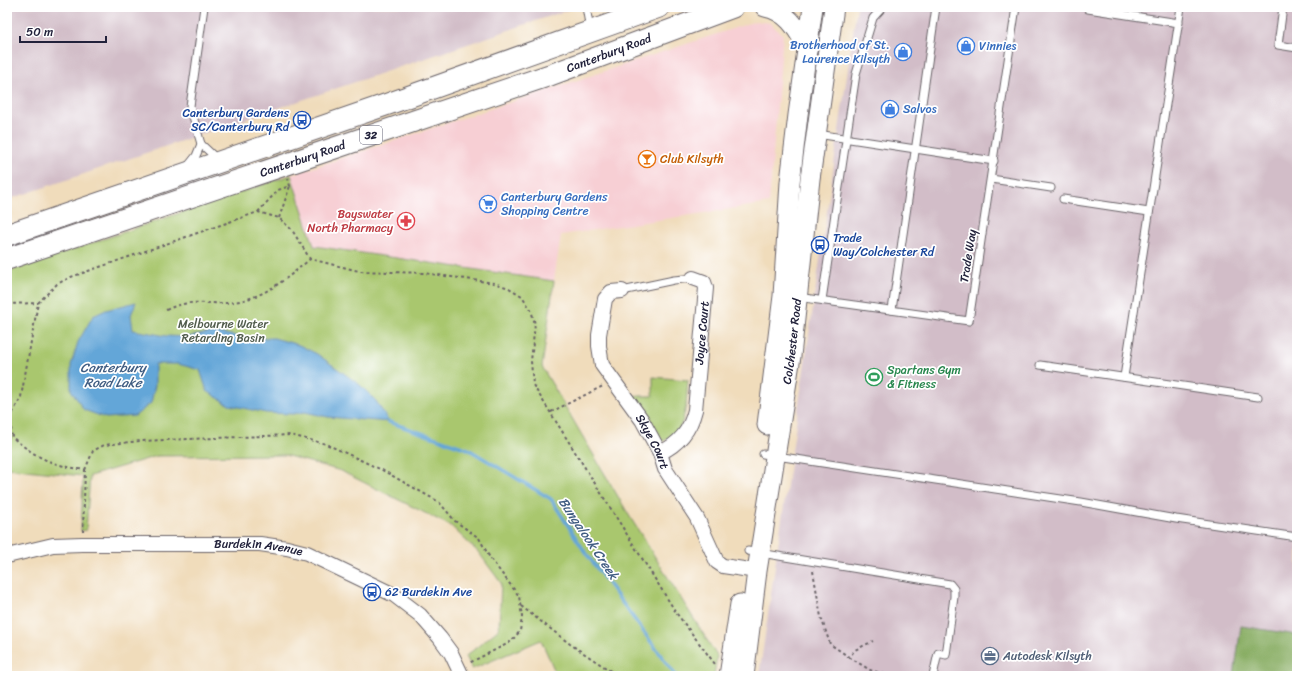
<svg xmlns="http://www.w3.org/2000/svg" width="1304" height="683" viewBox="0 0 1304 683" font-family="Sriracha,sans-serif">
<rect width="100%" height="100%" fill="#fff"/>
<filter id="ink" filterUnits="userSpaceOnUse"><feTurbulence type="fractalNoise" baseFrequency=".025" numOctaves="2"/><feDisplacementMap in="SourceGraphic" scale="8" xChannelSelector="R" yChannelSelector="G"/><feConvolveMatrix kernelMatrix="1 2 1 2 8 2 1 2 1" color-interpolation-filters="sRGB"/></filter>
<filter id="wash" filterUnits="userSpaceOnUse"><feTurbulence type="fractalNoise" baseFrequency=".012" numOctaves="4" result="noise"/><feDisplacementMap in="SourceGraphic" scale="16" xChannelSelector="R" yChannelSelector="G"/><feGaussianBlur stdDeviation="0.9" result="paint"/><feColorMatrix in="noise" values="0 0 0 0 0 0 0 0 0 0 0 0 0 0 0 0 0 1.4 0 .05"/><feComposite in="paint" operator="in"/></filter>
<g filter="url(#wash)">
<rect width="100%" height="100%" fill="#f0dcbb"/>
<path fill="#f7cfd4" d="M756 21 770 23 783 35 769 203 561 235 554 281 314 246 291 175Z"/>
<g fill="#d2bdc8">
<path d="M7 7H577L7 200Z"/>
<path d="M857 7H1297V635L1241 626 1234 676H759Z"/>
</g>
<g fill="#a9c76e" stroke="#667454">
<path d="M291 175 314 246 554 281 542 367 630 517 717 656 714 676H557L541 640 472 669 466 656 499 629 501 583 479 553 451 526 341 471 285 455 157 456 90 476 86 530 81 531 83 476 7 468V272Z"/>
<path d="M653 377 688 380 686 407 680 430 662 442 634 396H653Z"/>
</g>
<path fill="#86ac61" stroke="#54674e" d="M1241 626 1297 635V676H1234Z"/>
<path fill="#64a6d8" stroke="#43648a" d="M136 302 131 315 133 330 166 336 188 337 214 332 246 338H274L299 345 317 354 360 385 376 401 389 422 328 417 305 412 293 414 266 413 229 405 207 391 200 370 178 364H155V385L151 403 135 416 106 418 84 410 71 390V365L78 342 93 316 106 310Z"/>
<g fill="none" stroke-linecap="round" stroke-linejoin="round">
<path stroke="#64a6d8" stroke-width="3.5" d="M389 422 468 449 551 499 585 552 676 676"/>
</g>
</g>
<g filter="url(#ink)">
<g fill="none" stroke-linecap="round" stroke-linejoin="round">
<defs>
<g id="service">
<path d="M204 7 190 106 201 144 217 159"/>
<path d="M586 7 590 30"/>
<path d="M1283 7 1278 45 1297 48"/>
<path d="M1088 9 1179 23"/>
<path d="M817 134 994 161"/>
<path d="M188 166 196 156 201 144"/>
<path d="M991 179 1051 188"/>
<path d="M1063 199 1149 212"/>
<path d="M622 291 674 280 693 278"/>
<path d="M797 297 969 321 1016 7"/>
<path d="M822 300 856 74 873 18 883 7"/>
<path d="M892 310 936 7"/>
<path d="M1040 365 1258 397"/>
<path d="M1124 377 1181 7"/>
<path d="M763 454 1081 502 1176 519 1297 537"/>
<path d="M748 551 950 584 954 589V597L946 655 938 653 933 676"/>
</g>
<g id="minor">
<path id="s1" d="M622 291 611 292 605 299 599 335V346L602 365 642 420 660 453 665 469 697 518 717 562 723 566 757 571"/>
<path id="s2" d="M660 453C679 444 690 431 695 410L706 288 704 282 693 278"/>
<path id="s3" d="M7 556 53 545 82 544H260L287 548 307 553 394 595 420 615 440 638 451 653 462 676"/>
</g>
<g id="secondary">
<path d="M765 7C789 12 797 29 808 48"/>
<path d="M767 425 783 296 790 182 798 115 813 7"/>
<path d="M729 676 740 604"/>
<path id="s4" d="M744 676 757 571 791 356 810 179 834 7"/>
</g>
<g id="primary">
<path d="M7 235 388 104 659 7"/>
<path id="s5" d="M7 259 550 75 733 7"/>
</g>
</defs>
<use href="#service" stroke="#6a6368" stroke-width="9"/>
<use href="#minor" stroke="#6a6368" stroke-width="16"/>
<use href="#secondary" stroke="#6a6368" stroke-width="21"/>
<use href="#primary" stroke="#6a6368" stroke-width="23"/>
<g stroke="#6a6368" stroke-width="2" stroke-dasharray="3 3" stroke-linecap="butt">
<path d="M258 212 278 190 290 186 288 179"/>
<path d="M279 218 290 186"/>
<path d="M7 304 38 303"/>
<path d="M166 310C189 299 200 304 224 303 260 301 283 282 310 259"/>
<path d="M551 412 603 386"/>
<path d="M7 436 12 437"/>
<path d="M85 470 93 451 104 445 140 441 290 435 326 444 382 470 439 502 455 521 479 538 490 558 519 596 522 617 520 631 516 636 509 643 469 663"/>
<path d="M83 532 85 470C52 465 38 459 12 437L10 418 21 397 38 303 57 284 71 277 258 212 279 218 292 230 310 259 359 271 424 273 494 283 509 288 522 296 531 310 535 324 531 361 533 385 677 614 715 664"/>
<path d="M813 571 821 617 830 644 849 657 855 650 873 641"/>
<path d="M521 606 570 644 618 676"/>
<path d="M849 657 870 670 884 674"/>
</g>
<use href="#service" stroke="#fff" stroke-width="7"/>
<use href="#minor" stroke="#fff" stroke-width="14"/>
<use href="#secondary" stroke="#fff" stroke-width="19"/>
<use href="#primary" stroke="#fff" stroke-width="21"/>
</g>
</g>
<defs>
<symbol id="shop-ring" viewBox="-11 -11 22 22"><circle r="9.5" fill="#fff" stroke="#3f7fe0" stroke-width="1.5"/><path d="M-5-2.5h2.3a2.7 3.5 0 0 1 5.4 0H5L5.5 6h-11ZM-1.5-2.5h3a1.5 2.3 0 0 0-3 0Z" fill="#3f7fe0"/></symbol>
<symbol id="bus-ring" viewBox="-11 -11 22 22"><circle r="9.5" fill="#fff" stroke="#1a4fb4" stroke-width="1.5"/><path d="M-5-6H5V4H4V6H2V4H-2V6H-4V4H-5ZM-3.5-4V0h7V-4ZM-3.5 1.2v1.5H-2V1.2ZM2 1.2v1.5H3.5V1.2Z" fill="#1a4fb4"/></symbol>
<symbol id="bar-ring" viewBox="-11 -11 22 22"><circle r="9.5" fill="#fff" stroke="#e8710a" stroke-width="1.5"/><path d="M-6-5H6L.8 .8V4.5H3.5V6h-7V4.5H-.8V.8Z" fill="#e8710a"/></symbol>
<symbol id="supermarket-ring" viewBox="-11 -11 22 22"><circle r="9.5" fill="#fff" stroke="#3f7fe0" stroke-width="1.5"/><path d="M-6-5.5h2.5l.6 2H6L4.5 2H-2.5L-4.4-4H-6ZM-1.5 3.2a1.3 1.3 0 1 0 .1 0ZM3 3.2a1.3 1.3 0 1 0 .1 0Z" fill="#3f7fe0"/></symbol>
<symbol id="pharmacy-ring" viewBox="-11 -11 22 22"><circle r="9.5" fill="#fff" stroke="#e0444e" stroke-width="1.5"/><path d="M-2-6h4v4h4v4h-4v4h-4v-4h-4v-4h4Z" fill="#e0444e"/></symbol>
<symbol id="stadium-ring" viewBox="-11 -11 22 22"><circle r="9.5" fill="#fff" stroke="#2e9e5b" stroke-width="1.5"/><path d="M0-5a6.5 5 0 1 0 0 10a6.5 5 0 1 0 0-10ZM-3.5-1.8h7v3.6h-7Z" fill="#2e9e5b"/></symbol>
<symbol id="office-ring" viewBox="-11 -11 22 22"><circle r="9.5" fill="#fff" stroke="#5c6f8a" stroke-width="1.5"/><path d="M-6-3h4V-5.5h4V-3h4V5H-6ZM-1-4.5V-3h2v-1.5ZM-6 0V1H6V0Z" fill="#5c6f8a"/></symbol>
</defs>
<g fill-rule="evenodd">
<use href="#shop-ring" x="956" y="36" width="20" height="20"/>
<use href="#shop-ring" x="893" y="42" width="20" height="20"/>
<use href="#shop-ring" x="880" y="99" width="20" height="20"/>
<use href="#bus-ring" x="292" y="110" width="20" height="20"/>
<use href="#bar-ring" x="637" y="149" width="20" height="20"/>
<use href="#supermarket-ring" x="478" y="194" width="20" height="20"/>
<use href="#pharmacy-ring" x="396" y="211" width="20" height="20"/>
<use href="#bus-ring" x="810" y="235" width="20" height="20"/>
<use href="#stadium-ring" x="864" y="367" width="20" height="20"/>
<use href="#bus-ring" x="362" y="582" width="20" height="20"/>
<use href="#office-ring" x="980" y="646" width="20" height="20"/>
</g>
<g text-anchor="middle" stroke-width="3.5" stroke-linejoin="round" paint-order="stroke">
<rect fill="#fff" stroke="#646476" stroke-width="1" x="360" y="126" width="22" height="18" rx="3"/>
<g font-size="11" font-weight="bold" fill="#22223b">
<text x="371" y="139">32</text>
</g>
<g font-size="12" fill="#366cbe" stroke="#fff" text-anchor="start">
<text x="890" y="49" text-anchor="end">Brotherhood of St.<tspan x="890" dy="14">Laurence Kilsyth</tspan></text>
<text x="979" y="50">Vinnies</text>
<text x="903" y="113">Salvos</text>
<text x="501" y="201">Canterbury Gardens<tspan x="501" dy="14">Shopping Centre</tspan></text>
</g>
<g font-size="12" fill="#22223b" stroke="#fff">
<text dy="4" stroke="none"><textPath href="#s5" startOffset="636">Canterbury Road</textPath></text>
<text dy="4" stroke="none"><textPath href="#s5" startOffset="312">Canterbury Road</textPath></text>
<text transform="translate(968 256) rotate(-81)" y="4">Trade Way</text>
<text dy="4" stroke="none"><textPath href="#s2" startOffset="135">Joyce Court</textPath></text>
<text dy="4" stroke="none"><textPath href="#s4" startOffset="338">Colchester Road</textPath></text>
<text dy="4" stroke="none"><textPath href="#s1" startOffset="179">Skye Court</textPath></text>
<text dy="4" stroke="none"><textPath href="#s3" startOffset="253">Burdekin Avenue</textPath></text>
</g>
<g font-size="12" fill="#164399" stroke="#fff" text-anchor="start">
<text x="289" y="117" text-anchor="end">Canterbury Gardens<tspan x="289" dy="14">SC/Canterbury Rd</tspan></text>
<text x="833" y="242">Trade<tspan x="833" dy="14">Way/Colchester Rd</tspan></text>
<text x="385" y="596">62 Burdekin Ave</text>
</g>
<g font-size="12" fill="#c56008" stroke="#fff" text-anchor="start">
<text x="660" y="163">Club Kilsyth</text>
</g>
<g font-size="12" fill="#be3a42" stroke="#fff" text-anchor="end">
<text x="393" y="218">Bayswater<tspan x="393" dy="14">North Pharmacy</tspan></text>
</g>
<g font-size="12" fill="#515c4d" stroke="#fff">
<text x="223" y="328">Melbourne Water<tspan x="223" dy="14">Retarding Basin</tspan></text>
</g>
<g font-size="12" fill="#27864d" stroke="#fff" text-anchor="start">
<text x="887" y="374">Spartans Gym<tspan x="887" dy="14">&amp; Fitness</tspan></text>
</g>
<g font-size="12" fill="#4e5e75" stroke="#fff" text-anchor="start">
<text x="1003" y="660">Autodesk Kilsyth</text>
</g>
<g font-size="13" font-style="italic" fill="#405d82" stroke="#fff">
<text x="113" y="372">Canterbury<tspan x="113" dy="15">Road Lake</tspan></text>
<text transform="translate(589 538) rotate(56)" y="5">Bungalook Creek</text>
</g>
</g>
<rect width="1304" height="683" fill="none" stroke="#fff" stroke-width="24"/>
<path d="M20 36v6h86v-6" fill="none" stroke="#22223b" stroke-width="2"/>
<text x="26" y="36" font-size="12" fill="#22223b" stroke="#ffffff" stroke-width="3" paint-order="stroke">50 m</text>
</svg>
